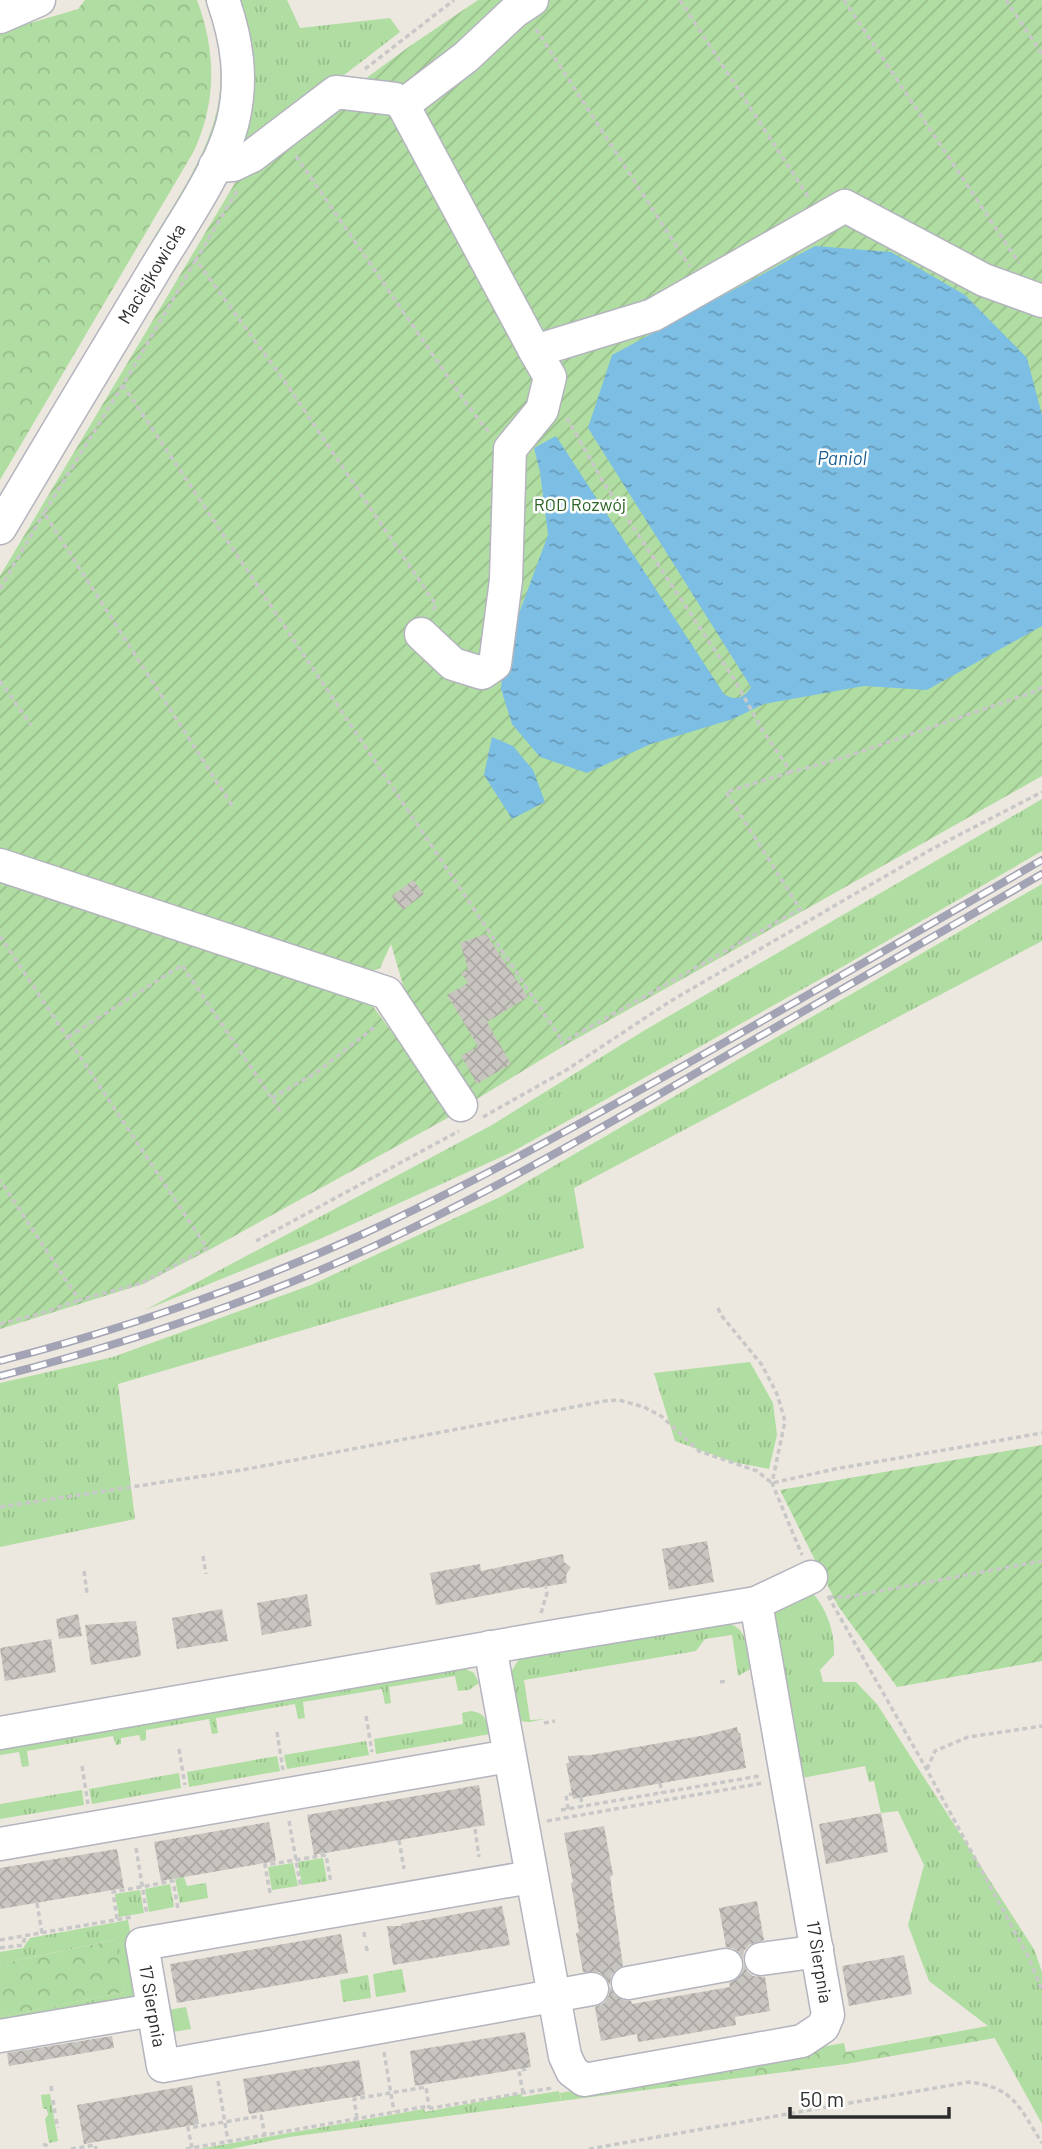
<svg xmlns="http://www.w3.org/2000/svg" width="1042" height="2149" viewBox="0 0 1042 2149" font-family="Barlow,sans-serif">
<defs>
<pattern id="grass-tufts" width="24" height="20" patternUnits="userSpaceOnUse" patternTransform="scale(1.75)"><rect width="24" height="20" fill="#b0dda1"/><path d="M3 7l-1-3M5 7V3M7 7l1-3M15 17l-1-3M17 17v-4M19 17l1-3" fill="none" stroke="#98be8b"/></pattern>
<pattern id="forest-crowns" width="20" height="18" patternUnits="userSpaceOnUse" patternTransform="scale(1.75)"><rect width="20" height="18" fill="#b0dda1"/><path d="M2 6a3 3 0 1 1 6 0M12 15a3 3 0 1 1 6 0" fill="none" stroke="#98be8b"/></pattern>
<pattern id="garden-furrows" width="10" height="10" patternUnits="userSpaceOnUse" patternTransform="scale(1.75)"><rect width="10" height="10" fill="#b0dda1"/><path d="M-1 1l2-2M0 10L10 0M9 11l2-2" fill="none" stroke="#98be8b"/></pattern>
<pattern id="water-ripples" width="26" height="14" patternUnits="userSpaceOnUse" patternTransform="scale(1.75)"><rect width="26" height="14" fill="#7dbfe4"/><path d="M2 4q2-2 4 0t4 0M15 11q2-2 4 0t4 0" fill="none" stroke="#679bb9"/></pattern>
<pattern id="building-cross-hatch" width="8" height="8" patternUnits="userSpaceOnUse" patternTransform="scale(1.75)"><rect width="8" height="8" fill="#c8c4bf"/><path d="M0 0l8 8M0 8l8-8" fill="none" stroke="#aca9a4"/></pattern>
</defs>
<rect width="100%" height="100%" fill="#ece8df"/>
<g fill="url(#grass-tufts)">
<path d="M205 0H211L223 44 222 109 205 158 0 505V496C48 415 97 334 145 253 171 207 205 162 217 110 225 73 219 35 205 0Z"/>
<path d="M237 0H287L300 28 390 18 400 32 253 145 244 141 250 48Z"/>
<path d="M1042 799V851L849 963 512 1152 320 1239 145 1310 492 1125 645 1030Z"/>
<path d="M1042 884V941L574 1188 584 1248 118 1384 135 1519 0 1547V1383L113 1357 311 1285 500 1197Z"/>
<path d="M750 1362 773 1403 777 1435 769 1469 733 1462 675 1441 654 1373Z"/>
<path d="M811 1591C827 1609 835 1632 834 1655L820 1670 823 1682H856L877 1704 1035 1951 1042 1972V2124L988 2026 929 1981 908 1925 924 1865 898 1811 881 1813 874 1781 869 1782 865 1766 797 1779 771 1622 774 1611Z"/>
<path d="M729 1624C749 1628 747 1653 750 1669L738 1676 732 1635 705 1639 696 1651 524 1680 530 1720 546 1719 529 1722 519 1721 511 1672 519 1659Z"/>
<path d="M464 1668 474 1673 479 1683 469 1690 458 1691 455 1676 389 1687 391 1703 385 1704 382 1689 303 1702 305 1718 298 1719 295 1704 216 1718 218 1733 212 1734 209 1719 146 1730V1740L141 1741 139 1735 121 1738V1744L116 1745 113 1736 27 1751 29 1766 22 1767 19 1752 0 1755V1743Z"/>
<path d="M471 1711C486 1713 487 1721 490 1734L376 1754 374 1739 463 1724 462 1713Z"/>
<path d="M366 1741 369 1755 287 1769 284 1755Z"/>
<path d="M277 1756 280 1771 189 1787 187 1772Z"/>
<path d="M179 1773 181 1788 92 1804 89 1789Z"/>
<path d="M82 1790 84 1805 0 1819V1804Z"/>
<path d="M323 1858 327 1881 302 1885 298 1862Z"/>
<path d="M293 1863 298 1886 272 1890 268 1867Z"/>
<path d="M184 1877 187 1886 206 1883 208 1898 180 1903 175 1879Z"/>
<path d="M170 1884 174 1907 149 1912 145 1889Z"/>
<path d="M140 1890 144 1913 119 1917 115 1894Z"/>
<path d="M128 1920 142 1995 137 2003 0 2027V2017L125 1992 114 1940 0 1964V1952L23 1948 30 1938Z"/>
<path d="M402 1969 406 1992 376 1997 373 1974Z"/>
<path d="M368 1975 371 1998 343 2002 340 1980Z"/>
<path d="M186 2007 191 2029 166 2033 162 2011Z"/>
<path d="M559 2091 561 2101 289 2137 231 2149H199L424 2109 425 2112 521 2094 522 2097Z"/>
<path d="M50 2094 58 2141 49 2143 45 2119 48 2115 47 2109H43L41 2095Z"/>
</g>
<g fill="url(#forest-crowns)">
<path d="M85 0H197C216 51 217 101 194 151L0 480V32L78 9Z"/>
<path d="M115 1940 125 1992 0 2017V1964Z"/>
<path d="M988 2026 995 2038 846 2064 561 2101 560 2093 844 2043 846 2052Z"/>
</g>
<g fill="url(#garden-furrows)">
<path d="M478 0H1042V776L562 1047 472 1102 408 1002 391 944 380 968 358 977 0 858V576L244 168 410 46Z"/>
<path d="M0 874 369 1001 453 1115 209 1250 143 1284 0 1329Z"/>
<path d="M1042 1445V1661L897 1687 838 1606 780 1490Z"/>
</g>
<g fill="url(#water-ripples)">
<path d="M815 246 891 252 965 295 1027 358 1042 415V626L927 690 864 686 764 704 733 719 651 744 587 773 540 757 512 724 501 689 504 654 548 535 540 472 534 448 556 436 724 694C735 701 744 699 751 687L588 428 612 355Z"/>
<path d="M492 737 513 746 533 770 545 802 512 819 484 775Z"/>
</g>
<g fill="url(#building-cross-hatch)">
<path d="M413 880 424 894 403 910 392 896Z"/>
<path d="M486 934 528 997 487 1022 511 1064 477 1084 461 1056 478 1046 447 995 468 983 461 973 468 969 460 943Z"/>
<path d="M707 1541 714 1582 669 1590 662 1549Z"/>
<path d="M563 1554 564 1562 571 1567 566 1575 567 1583 530 1589 529 1587 436 1605 430 1573 480 1564 481 1571Z"/>
<path d="M307 1594 312 1626 262 1635 257 1603Z"/>
<path d="M222 1609 228 1641 177 1649 172 1618Z"/>
<path d="M78 1614 82 1636 59 1639 56 1619Z"/>
<path d="M136 1621 141 1656 91 1665 85 1625Z"/>
<path d="M51 1639 56 1672 5 1681 0 1648Z"/>
<path d="M737 1727 738 1733H740L746 1768 573 1799 566 1763H569L568 1756 591 1755 706 1735Z"/>
<path d="M479 1785 485 1825 314 1855 307 1815Z"/>
<path d="M881 1813 888 1852 826 1864 819 1824Z"/>
<path d="M269 1822 276 1861 161 1881 154 1842Z"/>
<path d="M604 1826 613 1875 610 1877 623 1966 616 1970 611 1976 610 1985 606 1978 599 1972H583L576 1933 579 1932 571 1883 573 1882 564 1833Z"/>
<path d="M117 1849 124 1888 0 1909V1868Z"/>
<path d="M757 1901 764 1940 749 1945 744 1951 743 1959 739 1953 733 1948 726 1947 719 1908Z"/>
<path d="M502 1906 510 1945 393 1965 387 1926H401V1924Z"/>
<path d="M341 1934 348 1973 177 2003 170 1964Z"/>
<path d="M904 1955 912 1994 849 2006 842 1966Z"/>
<path d="M744 1964 747 1971 753 1976 765 1977 770 2011 735 2017 736 2025 687 2034 638 2042 637 2034 601 2041 595 2007 604 2003 609 1995 610 1987 615 1995 623 2000 631 2001 632 2004 730 1987 729 1983 737 1979 743 1972Z"/>
<path d="M525 2032 531 2067 415 2086 410 2051Z"/>
<path d="M112 2036 114 2048 9 2066 7 2053Z"/>
<path d="M359 2060 365 2095 249 2114 243 2079Z"/>
<path d="M192 2085 199 2124 84 2144 77 2105Z"/>
</g>
<g fill="none" stroke-linecap="round" stroke-linejoin="round">
<defs>
<g id="minor">
<path d="M0 17 39 0"/>
<path d="M403 105 466 57 514 12 532 0"/>
<path d="M215 166 233 165 252 156 336 92 395 99 403 105 535 351 653 315 845 206 984 280 1042 301"/>
<path d="M0 528C51 442 102 357 154 271 180 227 221 170 233 121 243 79 237 40 223 0"/>
<path d="M421 634 453 664 482 673 495 664 506 580 510 449 542 410 550 377 535 351"/>
<path d="M0 865 387 993 461 1105"/>
<path d="M490 1647 565 2056 572 2071 584 2080 802 2041 823 2027 828 2015 756 1603"/>
<path d="M0 1733 550 1637 756 1603 811 1577"/>
<path d="M0 1844 509 1756"/>
<path d="M531 1877 142 1944 163 2066 592 1989"/>
<path d="M761 1959 805 1953 817 1949"/>
<path d="M628 1983 726 1965"/>
<path d="M0 2036 153 2010"/>
</g>
</defs>
<use href="#minor" stroke="#b3b4be" stroke-width="35"/>
<g stroke="#c8c8c8" stroke-width="3.5" stroke-dasharray="5 3.5" stroke-linecap="butt">
<path d="M680 0 809 198"/>
<path d="M844 0 1019 263"/>
<path d="M1006 0 1042 54"/>
<path d="M536 29 690 267"/>
<path d="M365 69 454 0"/>
<path d="M296 156 466 403 490 434"/>
<path d="M237 191 196 260 285 382 436 605 433 611"/>
<path d="M196 260 123 385 563 1042"/>
<path d="M123 385 44 513 233 807"/>
<path d="M567 418 602 480 734 679 763 731 791 772 839 759 1034 692 1042 687"/>
<path d="M0 589 44 513"/>
<path d="M0 681 31 725"/>
<path d="M0 936 207 1248 142 1283 79 1300 0 1180"/>
<path d="M68 1037 182 965 281 1112"/>
<path d="M560 1044 800 909 726 792 791 772"/>
<path d="M272 1098 317 1072 376 1026"/>
<path d="M483 1117 568 1069 669 1002 932 849 1042 792"/>
<path d="M256 1241 459 1131"/>
<path d="M718 1308 721 1315 762 1365 777 1394 785 1421 772 1483 802 1555"/>
<path d="M0 1324 39 1314 79 1300"/>
<path d="M0 1507 242 1470 605 1401 619 1400 644 1407 661 1416 699 1451 757 1471 772 1483 835 1469 1042 1433"/>
<path d="M203 1556 206 1574"/>
<path d="M84 1571 87 1593"/>
<path d="M828 1596 927 1770 1028 1956 1042 1990"/>
<path d="M829 1597H847L1042 1561"/>
<path d="M541 1613 547 1593 546 1587"/>
<path d="M720 1682 728 1681"/>
<path d="M366 1716 372 1752"/>
<path d="M544 1723 555 1721"/>
<path d="M277 1732 283 1770"/>
<path d="M179 1749 185 1785"/>
<path d="M82 1766 88 1804"/>
<path d="M927 1769 935 1751 968 1737 1042 1726"/>
<path d="M660 1783 662 1793"/>
<path d="M581 1797 582 1807"/>
<path d="M568 1809 566 1795 572 1794"/>
<path d="M561 1810 759 1776"/>
<path d="M289 1821 301 1888"/>
<path d="M547 1821 763 1783"/>
<path d="M475 1829 479 1857"/>
<path d="M399 1840 404 1869"/>
<path d="M136 1848 147 1915"/>
<path d="M270 1893 265 1865 326 1855 331 1883"/>
<path d="M37 1903 42 1933"/>
<path d="M117 1919 113 1892 173 1881 178 1909"/>
<path d="M364 1932 365 1939"/>
<path d="M0 1940 132 1917"/>
<path d="M366 1946 368 1954"/>
<path d="M0 1948 23 1945 25 1936"/>
<path d="M384 2052 394 2112"/>
<path d="M218 2081 228 2141"/>
<path d="M51 2086 52 2093"/>
<path d="M523 2093 519 2071 526 2069"/>
<path d="M53 2100 55 2113"/>
<path d="M357 2118 354 2099 426 2087 429 2108"/>
<path d="M56 2119 58 2128"/>
<path d="M43 2144 50 2147"/>
<path d="M192 2148 188 2128 261 2116 265 2135"/>
<path d="M71 2149 95 2145 96 2149"/>
<path d="M186 2149 423 2107 432 2108 552 2088"/>
<path d="M589 2149 969 2082C1014 2087 1019 2107 1042 2143"/>
</g>
<use href="#minor" stroke="#fff" stroke-width="32"/>
<defs>
<g id="rail">
<path d="M0 1361C124 1329 246 1287 363 1234 472 1184 578 1125 683 1066 803 998 922 929 1042 860"/>
<path d="M0 1376C98 1351 195 1320 289 1283 433 1225 569 1147 703 1069 816 1004 929 939 1042 874"/>
</g>
</defs>
<use href="#rail" stroke="#a2a3b4" stroke-width="8"/>
<use href="#rail" stroke="#fff" stroke-width="5" stroke-dasharray="16" stroke-linecap="butt"/>
</g>
<g text-anchor="middle" stroke-width="5" stroke-linejoin="round" paint-order="stroke">
<g font-size="18" fill="#2c2c2c" stroke="#fff">
<text transform="translate(152 274) rotate(-59)" y="6">Maciejkowicka</text>
<text transform="translate(819 1962) rotate(81)" y="6">17 Sierpnia</text>
<text transform="translate(152 2006) rotate(80)" y="6">17 Sierpnia</text>
</g>
<g font-size="18" fill="#296322" stroke="#fff">
<text x="580" y="511">ROD Rozwój</text>
</g>
<g font-size="19" font-style="italic" fill="#1a5e91" stroke="#fff">
<text x="842" y="465">Paniol</text>
</g>
</g>
<path d="M790 2107v10h159v-10" fill="none" stroke="#2c2c2c" stroke-width="3.5"/>
<text x="800" y="2107" font-size="21" fill="#2c2c2c" stroke="#ffffff" stroke-width="5" paint-order="stroke">50 m</text>
</svg>
